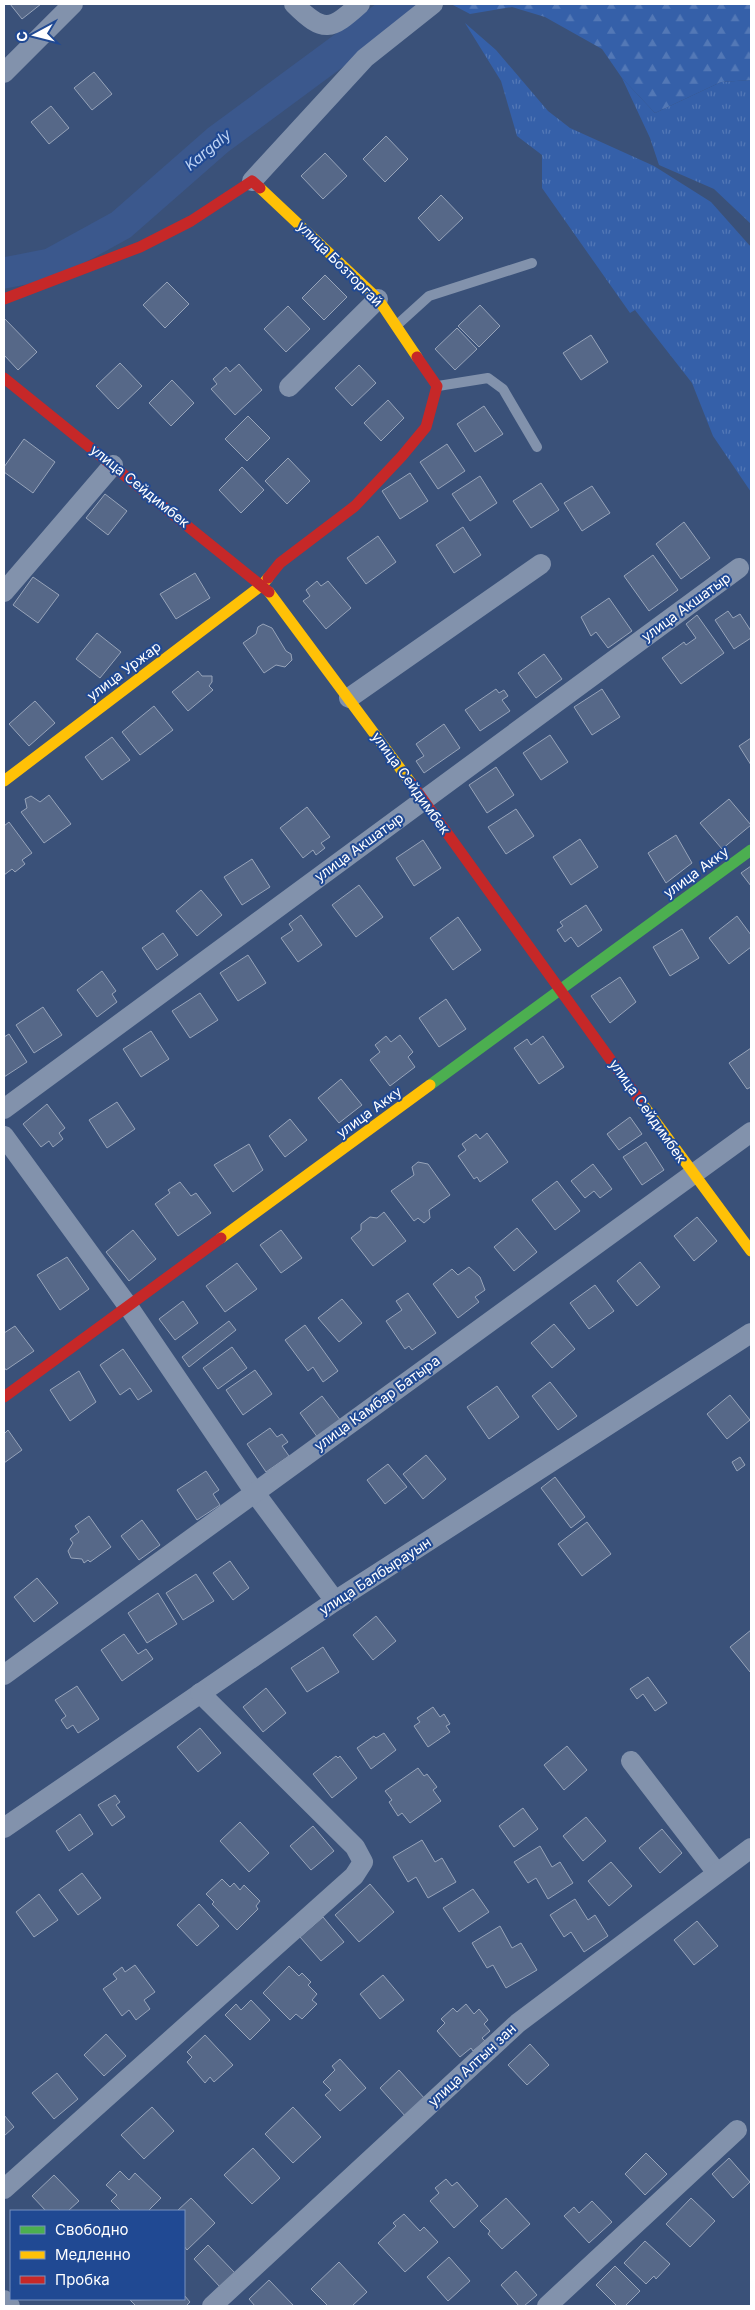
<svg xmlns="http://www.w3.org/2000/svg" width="755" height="2310" viewBox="0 0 755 2310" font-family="Inter,sans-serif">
<defs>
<pattern id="grass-tufts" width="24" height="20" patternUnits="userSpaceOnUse" patternTransform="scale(1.25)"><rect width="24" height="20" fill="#3560a9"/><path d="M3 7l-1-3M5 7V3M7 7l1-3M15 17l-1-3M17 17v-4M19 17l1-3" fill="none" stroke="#5378b6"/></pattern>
<pattern id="forest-firs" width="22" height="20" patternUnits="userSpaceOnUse" patternTransform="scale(1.25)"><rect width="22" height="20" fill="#3560a9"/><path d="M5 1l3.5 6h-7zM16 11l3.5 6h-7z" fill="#5378b6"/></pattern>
</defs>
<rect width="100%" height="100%" fill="#3a5179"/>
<g fill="url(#grass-tufts)">
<path d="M465 23 496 50 548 111 570 128 654 166 711 202 751 247V492L713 436 692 383 635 310 630 313 542 188V155L517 136 501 81Z"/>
<path d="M622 78 655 113 721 82 751 80V224L714 189 659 165 650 138Z"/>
</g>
<path fill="url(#forest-firs)" d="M451 4H751V80L721 82 655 113 622 78 602 49 545 17 512 7 470 14Z"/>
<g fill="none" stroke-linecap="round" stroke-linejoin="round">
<path stroke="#3b588d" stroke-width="31" d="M4 273 50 264 121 225 218 140 402 4"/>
</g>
<g fill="#566888" stroke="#97a4ba">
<path d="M10 4H41L22 19Z"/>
<path d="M94 72 112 94 92 110 74 88Z"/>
<path d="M51 106 69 128 49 144 31 122Z"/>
<path d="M386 136 408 159 385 182 363 159Z"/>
<path d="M325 153 347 176 323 199 301 176Z"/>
<path d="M441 195 463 218 439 241 418 218Z"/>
<path d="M325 275 347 297 324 320 302 298Z"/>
<path d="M167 282 189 304 165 328 143 305Z"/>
<path d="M480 305 500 326 479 347 458 326Z"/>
<path d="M288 306 310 329 286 352 264 329Z"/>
<path d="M4 318 37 352 18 370 4 355Z"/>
<path d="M457 328 477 349 455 370 435 349Z"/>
<path d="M591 335 608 362 581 380 563 353Z"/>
<path d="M120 363 142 386 118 409 96 386Z"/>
<path d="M239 364 262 390 235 415 211 389 217 384 213 379 226 367 230 372Z"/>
<path d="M359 365 376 383 352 406 335 388Z"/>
<path d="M172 380 194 403 171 426 149 403Z"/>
<path d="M388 400 404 418 381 441 364 423Z"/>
<path d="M484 406 503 434 475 452 457 424Z"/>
<path d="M248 416 270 438 247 461 225 439Z"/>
<path d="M24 439 55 462 33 493 4 472V467Z"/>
<path d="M447 444 465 471 438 489 420 462Z"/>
<path d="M288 458 310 481 287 504 265 481Z"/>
<path d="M242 467 264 490 241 513 219 490Z"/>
<path d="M410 473 428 501 400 519 382 491Z"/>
<path d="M480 476 497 503 470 521 452 494Z"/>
<path d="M541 483 559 510 531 528 513 501Z"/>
<path d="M592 486 610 513 582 531 564 503Z"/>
<path d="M105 494 127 511 108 535 86 518Z"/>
<path d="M684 522 710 558 681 579 656 544Z"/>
<path d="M463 527 481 555 454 573 436 545Z"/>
<path d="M378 536 396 562 366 584 347 558Z"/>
<path d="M653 555 678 590 649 611 624 576Z"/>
<path d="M195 573 210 598 176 619 160 594Z"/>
<path d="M33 577 59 595 38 623 13 605Z"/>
<path d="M317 581 321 586 328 581 351 608 326 629 303 601 310 596 306 590Z"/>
<path d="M609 598 632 631 608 648 596 632 591 636 581 617Z"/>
<path d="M728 611 733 618 740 614 751 631V638L734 649 715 620Z"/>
<path d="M697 615 724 653 681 684 662 658 684 642 686 645 696 638 686 624Z"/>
<path d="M263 624 272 628 286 651 291 654 292 660 285 667 276 665 264 673 243 643 256 634 258 627Z"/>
<path d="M97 633 121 652 100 678 76 659Z"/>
<path d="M544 654 562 679 536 698 518 673Z"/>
<path d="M198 671 202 676H212V682L209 686 213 690 188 711 172 692Z"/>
<path d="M496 689 499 693 504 690 508 696 502 700 510 711 480 731 465 710Z"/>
<path d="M602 689 620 717 592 735 574 707Z"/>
<path d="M35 701 55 723 29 746 9 724Z"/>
<path d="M154 706 173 730 140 755 122 732Z"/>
<path d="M444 724 460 748 424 773 416 761 424 756 416 744Z"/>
<path d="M550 735 568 762 541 780 523 753Z"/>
<path d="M112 737 130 760 102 780 85 757Z"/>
<path d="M751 738V765L739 746Z"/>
<path d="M496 767 514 795 487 813 469 785Z"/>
<path d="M49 795 71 824 44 843 21 812 27 808 25 799 31 796 40 802Z"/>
<path d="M729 799 751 825 722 849 700 823Z"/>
<path d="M307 807 330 837 321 843 325 848 316 855 313 850 303 858 280 828Z"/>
<path d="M516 809 534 836 506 854 488 827Z"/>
<path d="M9 822 32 853 22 860 25 864 15 872 12 869 4 875V826Z"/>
<path d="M676 835 692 863 666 883 648 853Z"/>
<path d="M580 839 598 867 571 885 553 857Z"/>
<path d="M423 840 441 868 414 886 396 858Z"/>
<path d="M252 859 270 887 242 905 224 877Z"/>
<path d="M751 866V886L741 873Z"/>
<path d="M359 885 383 917 356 937 332 905Z"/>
<path d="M201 890 222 915 197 936 176 911Z"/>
<path d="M586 905 602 930 578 947 571 937 565 942 557 930 563 926 560 922Z"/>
<path d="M301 915 322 945 298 962 281 938 293 930 289 924Z"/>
<path d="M737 916 751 935V947L729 964 709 938Z"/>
<path d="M458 917 481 950 453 970 430 938Z"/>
<path d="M682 929 699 958 670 976 653 947Z"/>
<path d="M163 933 178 955 157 970 142 948Z"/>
<path d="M248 955 266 983 238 1001 220 973Z"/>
<path d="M102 971 116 991 112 994 117 1002 97 1017 77 990Z"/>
<path d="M620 977 636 1002 610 1023 591 996Z"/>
<path d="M200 993 218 1020 190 1038 172 1011Z"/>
<path d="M446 999 466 1029 439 1047 419 1018Z"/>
<path d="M43 1007 62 1035 34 1053 16 1025Z"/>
<path d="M151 1031 169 1059 141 1077 123 1049Z"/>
<path d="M9 1034 27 1062 4 1077V1037Z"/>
<path d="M400 1035 413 1052 408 1057 415 1067 390 1086 370 1060 380 1052 375 1045 386 1036 391 1042Z"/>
<path d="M543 1036 564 1067 539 1084 514 1048 527 1039 531 1045Z"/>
<path d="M751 1048V1087L747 1089 729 1063Z"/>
<path d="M341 1079 362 1105 339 1123 318 1098Z"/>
<path d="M117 1102 135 1129 107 1148 89 1120Z"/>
<path d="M47 1104 65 1128 59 1133 63 1139 53 1147 49 1141 41 1147 23 1124Z"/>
<path d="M630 1117 642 1134 619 1150 607 1134Z"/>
<path d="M290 1119 307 1140 285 1157 269 1136Z"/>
<path d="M487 1133 508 1162 480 1182 477 1177 474 1179 458 1156 466 1150 462 1144 476 1134 480 1139Z"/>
<path d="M646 1142 664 1170 642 1185 623 1157Z"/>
<path d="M249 1144 263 1170 233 1192 214 1165Z"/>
<path d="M418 1162 428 1164 450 1195 429 1210 430 1218 424 1223 418 1218 414 1221 391 1191 414 1175 412 1167Z"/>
<path d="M593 1164 612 1189 600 1198 594 1191 585 1198 571 1181Z"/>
<path d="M557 1181 580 1211 555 1230 532 1200Z"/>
<path d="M180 1182 191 1196 196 1193 211 1213 178 1236 155 1204 170 1193 168 1190Z"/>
<path d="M384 1212 406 1241 373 1266 351 1238 361 1230V1224L370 1217 377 1218Z"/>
<path d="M697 1217 717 1241 694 1261 674 1236Z"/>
<path d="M517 1228 537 1252 514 1271 494 1247Z"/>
<path d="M133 1230 156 1259 129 1281 106 1252Z"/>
<path d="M281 1230 302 1258 281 1273 260 1245Z"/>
<path d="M67 1257 89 1289 60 1310 37 1275Z"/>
<path d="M640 1262 660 1287 637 1306 617 1281Z"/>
<path d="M237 1263 257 1289 225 1312 206 1286Z"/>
<path d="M469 1267 480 1277 485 1290 475 1297 479 1302 458 1318 433 1284 452 1269 458 1275Z"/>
<path d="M595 1285 614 1311 589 1329 570 1303Z"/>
<path d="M408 1293 436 1333 412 1350 409 1346 405 1349 386 1321 402 1310 396 1301Z"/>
<path d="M342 1299 362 1323 339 1342 318 1318Z"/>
<path d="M183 1301 198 1323 175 1340 159 1319Z"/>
<path d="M229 1321 236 1330 189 1367 182 1357Z"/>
<path d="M554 1324 575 1349 552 1368 531 1343Z"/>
<path d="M305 1325 338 1371 323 1382 313 1367 308 1371 285 1340Z"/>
<path d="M15 1326 34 1351 6 1370 4 1367V1333Z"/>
<path d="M232 1347 247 1368 218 1389 203 1368Z"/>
<path d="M123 1349 152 1391 138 1400 130 1388 120 1395 100 1365Z"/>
<path d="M255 1370 272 1394 243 1415 226 1390Z"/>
<path d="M79 1371 96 1402 70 1421 50 1390Z"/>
<path d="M550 1382 577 1416 558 1430 532 1396Z"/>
<path d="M497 1386 519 1417 489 1439 467 1407Z"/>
<path d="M730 1395 750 1420 727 1439 707 1414Z"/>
<path d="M322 1396 341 1421 318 1438 300 1413Z"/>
<path d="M270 1428 277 1437 282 1434 288 1442 282 1446 289 1456 266 1472 247 1444Z"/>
<path d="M8 1430 22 1450 4 1463V1434Z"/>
<path d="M426 1455 446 1479 423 1499 403 1474Z"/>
<path d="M740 1457 745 1465 737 1471 732 1462Z"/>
<path d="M388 1464 407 1487 385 1504 367 1480Z"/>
<path d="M206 1471 219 1490 213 1494 220 1505 197 1520 177 1490Z"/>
<path d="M555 1477 585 1517 571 1528 541 1488Z"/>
<path d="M89 1516 111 1547 90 1562 88 1560 84 1563 82 1559 71 1558 68 1551 73 1543 70 1539 79 1532 75 1526Z"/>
<path d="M142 1520 160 1545 139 1560 121 1536Z"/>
<path d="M587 1522 611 1554 582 1576 558 1544Z"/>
<path d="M230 1561 249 1588 233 1600 213 1573Z"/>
<path d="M196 1574 214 1601 183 1620 166 1593Z"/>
<path d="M37 1578 58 1603 34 1622 14 1597Z"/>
<path d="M158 1593 177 1624 147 1643 128 1613Z"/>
<path d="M376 1616 396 1641 373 1660 353 1635Z"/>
<path d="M751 1630V1671L750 1672 730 1647Z"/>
<path d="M124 1634 138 1654 146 1649 153 1659 122 1681 101 1650Z"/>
<path d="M323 1647 339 1672 307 1692 291 1668Z"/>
<path d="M648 1677 667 1703 655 1711 643 1694 637 1699 630 1689Z"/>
<path d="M77 1686 99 1719 78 1733 73 1725 67 1729 61 1720 66 1716 55 1700Z"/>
<path d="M266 1688 286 1713 263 1732 243 1707Z"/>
<path d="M433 1707 440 1717 444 1714 450 1724 446 1726 450 1732 428 1747 414 1726 420 1722 417 1718Z"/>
<path d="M200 1728 221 1753 198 1772 177 1747Z"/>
<path d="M384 1733 396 1750 371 1769 357 1748 374 1736 376 1738Z"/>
<path d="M567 1746 587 1770 564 1790 544 1765Z"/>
<path d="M336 1756 338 1758 340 1756 357 1778 332 1798 313 1774Z"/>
<path d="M418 1768 424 1776 427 1774 437 1787 433 1790 441 1801 410 1823 402 1813 398 1816 389 1802 392 1800 385 1791Z"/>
<path d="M115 1795 120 1802 116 1805 125 1817 112 1826 98 1805Z"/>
<path d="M523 1808 538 1829 514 1847 499 1826Z"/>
<path d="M80 1814 93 1834 69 1851 56 1831Z"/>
<path d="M586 1817 606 1841 583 1861 563 1836Z"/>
<path d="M240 1822 269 1853 249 1872 220 1841Z"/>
<path d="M313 1826 334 1851 311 1870 290 1846Z"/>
<path d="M662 1829 682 1853 660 1873 639 1848Z"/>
<path d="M422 1840 435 1862 442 1858 456 1882 428 1898 416 1877 408 1882 393 1857Z"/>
<path d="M540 1846 552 1867 560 1862 573 1883 548 1899 536 1878 528 1883 514 1862Z"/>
<path d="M611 1862 632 1886 609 1906 588 1881Z"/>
<path d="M82 1873 101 1898 78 1915 59 1890Z"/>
<path d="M222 1879 230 1887 234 1883 240 1890 244 1885 260 1901 256 1906 258 1909 237 1930 212 1904 214 1902 206 1894Z"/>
<path d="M370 1884 394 1912 359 1942 335 1915Z"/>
<path d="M473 1889 489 1912 459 1932 443 1908Z"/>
<path d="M39 1894 58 1920 34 1937 16 1912Z"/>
<path d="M575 1899 588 1920 595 1915 608 1936 584 1952 571 1932 564 1937 550 1915Z"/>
<path d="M199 1904 219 1926 197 1946 177 1925Z"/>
<path d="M323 1917 344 1942 321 1961 300 1937Z"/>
<path d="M697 1921 718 1946 694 1965 674 1940Z"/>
<path d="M500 1926 512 1948 521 1943 537 1970 506 1988 493 1965 487 1968 472 1943Z"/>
<path d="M135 1965 155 1992 144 2000 150 2009 136 2020 129 2010 122 2016 103 1989 117 1979 113 1974 122 1967 125 1972Z"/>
<path d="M289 1966 299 1976 302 1973 311 1982 308 1985 317 1994 312 2000 317 2004 302 2019 296 2014 290 2020 263 1993Z"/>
<path d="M383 1975 404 2000 380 2019 360 1994Z"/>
<path d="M251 2000 270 2020 250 2040 225 2015 236 2004 241 2010Z"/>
<path d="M466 2004 474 2014 479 2009 488 2020 484 2024 490 2031 482 2038 485 2041 473 2051 471 2048 460 2057 437 2031 445 2023 441 2019 453 2008 457 2012Z"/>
<path d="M106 2034 126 2056 104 2076 84 2055Z"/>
<path d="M205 2035 233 2065 214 2082 210 2077 205 2083 187 2062 192 2057 187 2052Z"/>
<path d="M530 2044 549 2065 527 2085 508 2065Z"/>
<path d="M340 2059 366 2088 340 2111 325 2095 331 2090 323 2082 335 2070 332 2066Z"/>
<path d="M399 2070 425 2099 406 2117 380 2088Z"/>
<path d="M57 2073 78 2099 54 2119 32 2093Z"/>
<path d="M152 2107 174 2131 144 2159 121 2135Z"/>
<path d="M293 2107 321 2137 293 2163 265 2134Z"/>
<path d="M4 2115 14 2127 4 2136Z"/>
<path d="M253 2148 280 2178 252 2204 224 2175Z"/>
<path d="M646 2153 667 2174 645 2195 625 2174Z"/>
<path d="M729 2158 750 2182 733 2198 712 2174Z"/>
<path d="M120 2171 129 2180 135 2173 161 2198 148 2211H121L111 2201 117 2195 106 2185Z"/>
<path d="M54 2175 79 2201 68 2211H46L32 2196Z"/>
<path d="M446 2179 452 2186 457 2182 478 2206 454 2228 430 2201 439 2193 435 2188Z"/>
<path d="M191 2198 215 2223 187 2250 184 2246V2211H177Z"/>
<path d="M506 2198 530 2224 502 2249 488 2234 490 2231 480 2221Z"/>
<path d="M691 2198 715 2221 690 2247 666 2224Z"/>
<path d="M592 2201 612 2222 589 2243 564 2216 574 2207 579 2213Z"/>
<path d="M404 2214 420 2231 424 2227 438 2242 405 2272 378 2243 396 2226 393 2223Z"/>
<path d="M645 2241 670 2264 656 2279 654 2276 646 2284 624 2263Z"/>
<path d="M208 2245 235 2273 220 2287 194 2259Z"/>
<path d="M449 2257 470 2281 448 2301 427 2277Z"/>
<path d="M339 2262 367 2292 352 2306H328L311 2289Z"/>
<path d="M615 2266 640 2291 625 2306H617L596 2285Z"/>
<path d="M516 2271 537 2295 524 2306H519L501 2285Z"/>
<path d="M269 2280 294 2306H255L249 2299Z"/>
<path d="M184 2295 190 2302 186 2306H136L130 2300 184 2299Z"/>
</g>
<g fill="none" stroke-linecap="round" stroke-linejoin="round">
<g stroke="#8292ac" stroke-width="10">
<path d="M397 325 429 296 532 263"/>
<path d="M438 386 488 378 503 389 537 447"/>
</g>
<g stroke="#8292ac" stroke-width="20">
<path d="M294 4C324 34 331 30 360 4"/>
<path d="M4 73 73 4"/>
<path d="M252 181 365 58 433 4"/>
<path d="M289 387 378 299"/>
<path d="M4 592 113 465"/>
<path d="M349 698 541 564"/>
<path d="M4 1109 739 568"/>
<path d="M4 1136 128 1306 255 1493 335 1601"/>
<path d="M4 1675 751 1132"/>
<path d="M631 1761 717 1873"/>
<path d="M4 1828 335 1601 751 1333"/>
<path d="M4 2189 354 1876 363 1862 355 1847 200 1693"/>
<path d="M4 2300 10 2306"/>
<path d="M212 2306 518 2023 751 1848"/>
<path d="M547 2306 737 2130"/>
</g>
<path stroke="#4caf50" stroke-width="11" d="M430 1085 751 850"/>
<g stroke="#ffc107" stroke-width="11">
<path d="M260 188 378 299 417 357"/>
<path d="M269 592 411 783"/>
<path d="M4 781 262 585 268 578"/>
<path d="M641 1102 751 1251"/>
<path d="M221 1238 430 1085"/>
</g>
<g stroke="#c62828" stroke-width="11">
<path d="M4 299 140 247 191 221 252 181 260 188"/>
<path d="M4 378 269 592"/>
<path d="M268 578 280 563 355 506 402 456 426 427 437 386 417 357"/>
<path d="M411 783 641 1102"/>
<path d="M4 1397 221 1238"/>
</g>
</g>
<g text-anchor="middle" stroke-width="4" stroke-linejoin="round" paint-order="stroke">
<g font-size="14" fill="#fff" stroke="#204993">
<text transform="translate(340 264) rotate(45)" y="5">улица Бозторгай</text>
<text transform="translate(140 486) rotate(39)" y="5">улица Сейдимбек</text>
<text transform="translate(686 607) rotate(-36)" y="5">улица Акшатыр</text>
<text transform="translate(124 671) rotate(-37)" y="5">улица Уржар</text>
<text transform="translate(411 783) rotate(54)" y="5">улица Сейдимбек</text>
<text transform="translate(359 847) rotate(-36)" y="5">улица Акшатыр</text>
<text transform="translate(696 872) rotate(-36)" y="5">улица Акку</text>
<text transform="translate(648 1111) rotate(55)" y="5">улица Сейдимбек</text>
<text transform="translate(369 1112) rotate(-36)" y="5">улица Акку</text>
<text transform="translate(377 1403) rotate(-36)" y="5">улица Камбар Батыра</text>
<text transform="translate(375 1576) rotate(-33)" y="5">улица Балбырауын</text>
<text transform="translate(472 2065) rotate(-43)" y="5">улица Алтын зан</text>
</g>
<g font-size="15" font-style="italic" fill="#bed3f4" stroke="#204993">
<text transform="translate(208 150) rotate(-40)" y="5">Kargaly</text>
</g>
</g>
<rect width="755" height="2310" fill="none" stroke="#ffffff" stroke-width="10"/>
<rect x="10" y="2210" width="175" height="90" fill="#204993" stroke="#7992be"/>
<rect x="20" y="2226" width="25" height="8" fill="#4caf50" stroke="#7992be"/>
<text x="55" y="2235" font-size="15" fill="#ffffff">Свободно</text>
<rect x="20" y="2251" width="25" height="8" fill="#ffc107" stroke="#7992be"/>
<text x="55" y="2260" font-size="15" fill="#ffffff">Медленно</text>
<rect x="20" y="2276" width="25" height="8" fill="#c62828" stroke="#7992be"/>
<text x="55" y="2285" font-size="15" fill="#ffffff">Пробка</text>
<g transform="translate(35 35) rotate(263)" stroke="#204993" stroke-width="4" paint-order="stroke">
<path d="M0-4L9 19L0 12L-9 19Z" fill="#ffffff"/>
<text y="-8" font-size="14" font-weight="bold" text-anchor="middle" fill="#ffffff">С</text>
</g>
</svg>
